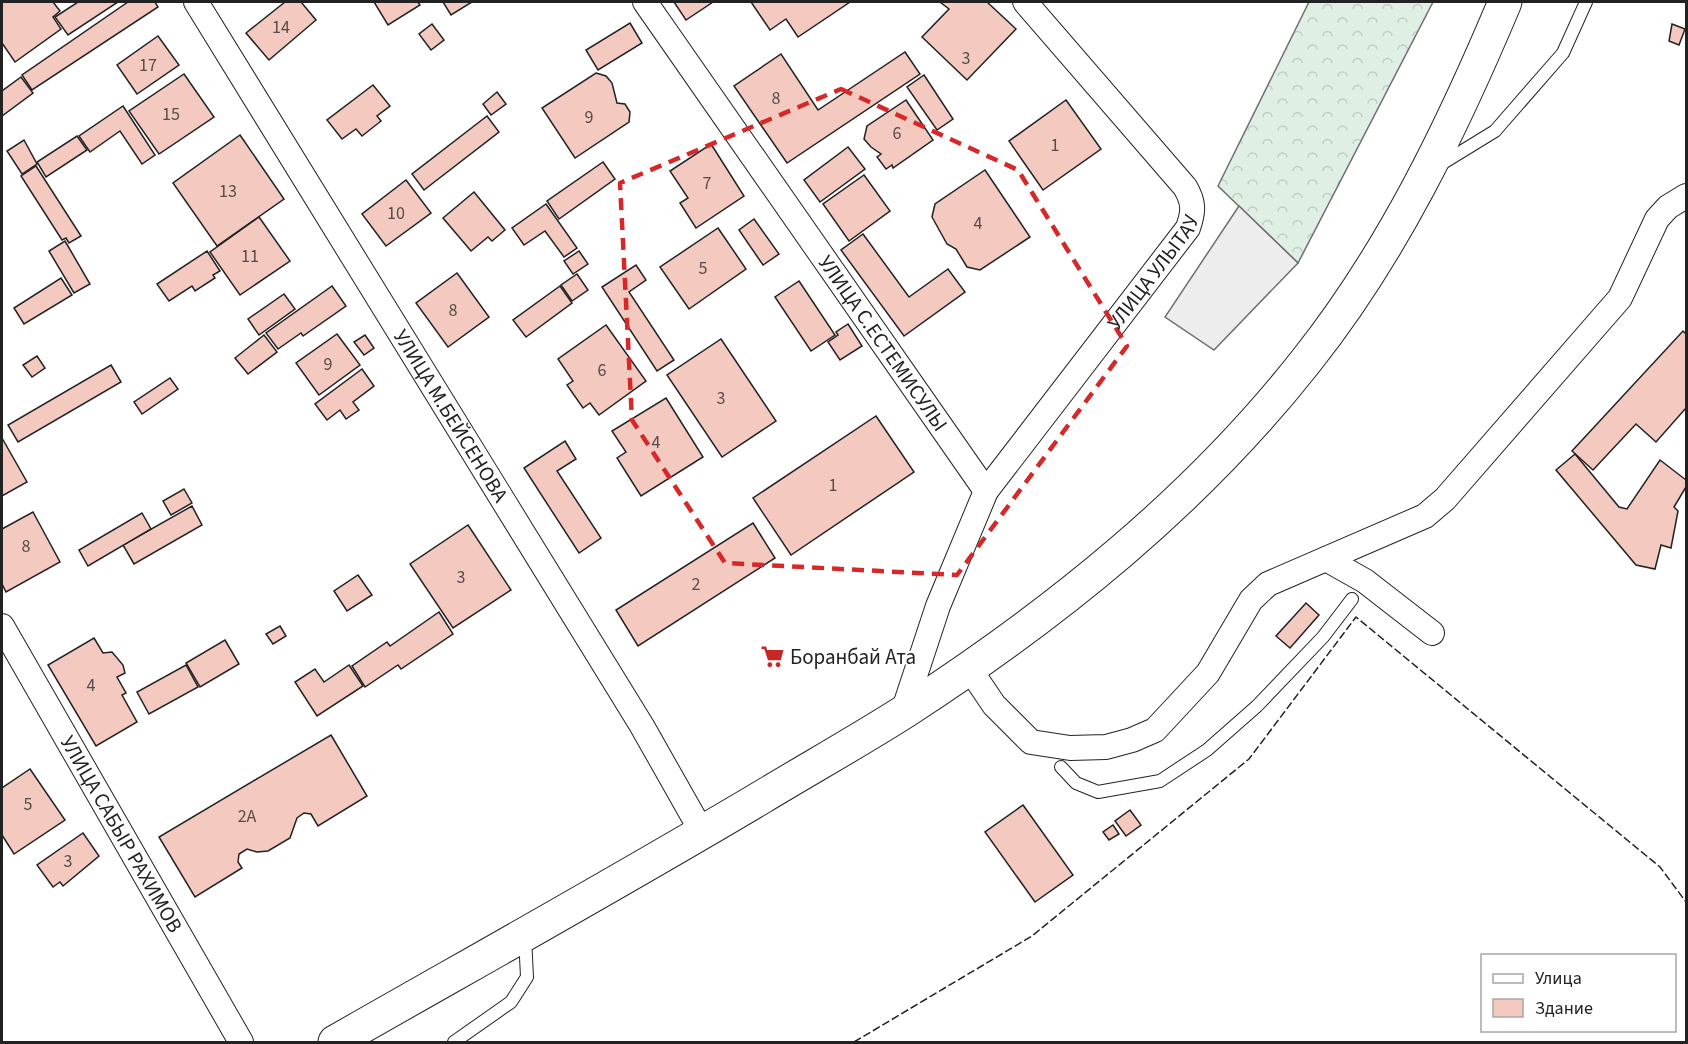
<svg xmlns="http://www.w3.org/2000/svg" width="1688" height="1044" viewBox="0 0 1688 1044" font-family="'Source Sans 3',sans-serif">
<defs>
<pattern id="forest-crowns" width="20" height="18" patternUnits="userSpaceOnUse" patternTransform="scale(1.5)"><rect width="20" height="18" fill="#e0efe3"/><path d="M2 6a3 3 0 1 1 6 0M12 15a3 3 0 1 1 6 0" fill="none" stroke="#c0cdc2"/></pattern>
</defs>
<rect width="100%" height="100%" fill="#fff"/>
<path fill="url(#forest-crowns)" stroke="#6f6f6f" stroke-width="1.5" d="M1309 2H1433L1298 263 1218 186Z"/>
<path fill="#ededed" stroke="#6f6f6f" stroke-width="1.5" d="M1239 206 1298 263 1214 350 1165 317Z"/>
<g fill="#f3c9c0" stroke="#222" stroke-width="1.5">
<path d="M2 2H53L60 11 53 17 61 29 15 62 2 43Z"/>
<path d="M78 2H118L68 35 55 17Z"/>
<path d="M128 2H155L158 7 32 90 22 75Z"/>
<path d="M285 2H301L316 20 269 60 246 33Z"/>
<path d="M374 2H418L420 5 388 25Z"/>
<path d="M443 2H472L451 15Z"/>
<path d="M674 2H713L686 20Z"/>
<path d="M751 2H850L798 37 786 19 770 30Z"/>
<path d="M940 2H987L1016 29 967 80 922 37 949 9Z"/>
<path d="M630 23 642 43 598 70 586 50Z"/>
<path d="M432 24 444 40 431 50 419 34Z"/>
<path d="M1672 24 1685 29 1679 45 1669 41Z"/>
<path d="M158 36 179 65 137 94 117 65Z"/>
<path d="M905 52 920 74 787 163 734 86 781 54 818 110Z"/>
<path d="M596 73 606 76 612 83 617 103 625 104 630 112 629 122 575 158 542 108Z"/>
<path d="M184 74 214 117 159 154 129 111Z"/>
<path d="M924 75 953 119 937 130 907 87Z"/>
<path d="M21 77 33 93 2 116V91Z"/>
<path d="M373 85 390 106 377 116 381 121 362 136 356 129 342 139 327 120Z"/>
<path d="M497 92 506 104 491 115 483 104Z"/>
<path d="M906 100 933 140 893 168 892 165 886 169 877 157 881 154 871 147 864 139 867 126Z"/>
<path d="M1066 100 1101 149 1043 190 1009 141Z"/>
<path d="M123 106 155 155 142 164 120 131 90 152 79 136Z"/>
<path d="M487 116 499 132 424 190 412 174Z"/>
<path d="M240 135 284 199 217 246 173 183Z"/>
<path d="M77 136 87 150 46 177 37 162Z"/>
<path d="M24 140 37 164 22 174 7 151Z"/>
<path d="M711 144 744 196 696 228 680 203 688 198 670 171Z"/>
<path d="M848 147 865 169 820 202 804 180Z"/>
<path d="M603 162 615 179 559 219 547 201Z"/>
<path d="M36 166 81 236 69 243 66 238 62 240 21 176Z"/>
<path d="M985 170 1030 237 980 270 967 267 956 249 947 244 932 217 935 204Z"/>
<path d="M864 175 890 211 849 241 823 204Z"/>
<path d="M406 180 431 213 386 246 362 214Z"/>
<path d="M474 192 505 230 492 241 488 237 471 251 443 218Z"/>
<path d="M546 204 577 248 564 257 545 231 524 245 512 228Z"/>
<path d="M259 217 290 261 240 295 210 252Z"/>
<path d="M754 219 779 254 763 265 739 230Z"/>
<path d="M718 228 746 269 689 309 660 267Z"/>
<path d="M863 234 909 297 948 269 965 292 904 336 841 250Z"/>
<path d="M65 241 90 284 74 293 49 251Z"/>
<path d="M207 251 220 271 213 275 215 278 195 291 192 286 169 301 157 284Z"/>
<path d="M579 251 588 264 573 274 564 261Z"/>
<path d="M636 265 646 280 629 292 674 360 657 371 602 287Z"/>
<path d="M457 273 489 317 448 347 416 303Z"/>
<path d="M577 274 588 290 572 301 561 285Z"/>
<path d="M61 278 72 295 24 324 14 308Z"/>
<path d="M799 281 835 335 811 351 775 297Z"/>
<path d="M332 286 346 306 303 336 301 333 278 349 266 333Z"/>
<path d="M560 286 572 303 526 337 513 320Z"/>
<path d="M284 294 295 309 259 335 248 319Z"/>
<path d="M848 324 862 346 840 360 828 342 838 335 836 332Z"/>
<path d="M606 325 646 381 599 415 590 403 583 408 567 385 573 381 558 359Z"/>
<path d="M1683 331 1686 334V408L1656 442 1636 424 1593 470 1572 451Z"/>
<path d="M337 334 360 365 319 395 296 363Z"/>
<path d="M264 335 277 352 248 374 235 358Z"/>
<path d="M365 335 374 348 364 355 354 342Z"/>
<path d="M721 339 776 421 722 457 667 375Z"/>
<path d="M37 356 45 368 32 377 23 365Z"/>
<path d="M111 365 121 382 18 442 8 425Z"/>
<path d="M362 369 374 386 353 402 359 410 346 419 340 410 327 420 315 404Z"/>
<path d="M170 378 178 389 142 414 134 402Z"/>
<path d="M666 398 703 457 641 496 617 458 626 452 612 431Z"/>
<path d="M876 416 914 472 791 555 753 498Z"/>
<path d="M2 438 27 482 2 496Z"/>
<path d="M565 441 576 459 557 471 601 538 579 553 524 468Z"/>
<path d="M1575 454 1619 507 1627 509 1660 460 1686 480V487L1674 507 1678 511 1671 548 1661 545 1655 569 1636 565 1556 470Z"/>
<path d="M184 489 192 503 171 515 163 501Z"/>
<path d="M192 506 202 525 134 564 123 545Z"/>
<path d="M33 512 60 562 6 592 2 584V529Z"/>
<path d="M142 513 151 529 88 566 79 550Z"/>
<path d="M753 523 775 558 638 646 616 610Z"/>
<path d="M468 525 511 590 453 628 410 564Z"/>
<path d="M358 575 372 595 347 611 334 591Z"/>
<path d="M1306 603 1319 615 1290 648 1276 636Z"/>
<path d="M439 612 453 634 401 669 398 665 365 687 352 666 387 642 390 646Z"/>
<path d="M280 626 286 636 273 644 266 634Z"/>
<path d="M94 638 103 653 112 652 123 665 125 673 117 677 126 693 122 695 137 722 96 746 48 665Z"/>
<path d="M225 640 239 664 200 687 186 663Z"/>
<path d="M186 665 198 687 149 714 137 692Z"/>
<path d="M349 665 363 686 317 716 295 682 315 669 324 682Z"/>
<path d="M331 735 367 796 318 826 311 814 304 813 297 818 290 838 268 851 257 852 247 849 239 854 238 862 242 868 195 897 159 837Z"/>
<path d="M30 769 65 820 14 854 2 835V788Z"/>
<path d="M1023 805 1073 875 1035 902 985 832Z"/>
<path d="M1130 810 1141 825 1126 836 1115 821Z"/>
<path d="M1113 825 1119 834 1109 840 1103 832Z"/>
<path d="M83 833 99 856 63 886 60 882 53 887 37 865Z"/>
</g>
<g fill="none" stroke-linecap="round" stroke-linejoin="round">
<defs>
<g id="lane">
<path d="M1438 166 1495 131 1563 53 1586 2"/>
<path d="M1061 767 1076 783 1098 792 1160 781 1207 750 1257 706 1323 637 1352 599"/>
<path d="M454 1042 511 1002 527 977 525 937"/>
</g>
<g id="street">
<path id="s1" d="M196 2 642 726 702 832"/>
<path id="s2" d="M645 2 986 491"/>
<path d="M1326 559 1365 581 1432 633"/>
<path id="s3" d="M2 626 241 1042"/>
<path d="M969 668 994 705 1031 742 1070 748 1106 747 1132 740 1155 730 1208 673 1251 600 1268 584 1425 516 1445 499 1620 298 1657 219 1668 207 1686 196"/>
<path id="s4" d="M903 712 938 606 986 491 1188 228C1194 211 1194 202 1185 187L1025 2"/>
</g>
<path id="highway" d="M335 1042C477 961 621 881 762 797 810 768 860 740 907 710 1056 613 1196 501 1306 361 1392 253 1452 128 1505 2"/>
</defs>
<use href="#lane" stroke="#222" stroke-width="14"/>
<use href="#street" stroke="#222" stroke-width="26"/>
<use href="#highway" stroke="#222" stroke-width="35"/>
<use href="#lane" stroke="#fff" stroke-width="12"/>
<use href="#street" stroke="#fff" stroke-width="24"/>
<use href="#highway" stroke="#fff" stroke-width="33"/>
<path stroke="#222" stroke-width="1.5" stroke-dasharray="8 3" stroke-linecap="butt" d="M854 1042 1032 936 1249 759 1356 617 1660 867 1686 902"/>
</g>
<path fill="none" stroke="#d62828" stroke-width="4.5" stroke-dasharray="12 8" stroke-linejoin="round" d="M841 89 1018 170 1127 346 957 575 725 563 632 420 620 183Z"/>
<defs>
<symbol id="supermarket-bare" viewBox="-9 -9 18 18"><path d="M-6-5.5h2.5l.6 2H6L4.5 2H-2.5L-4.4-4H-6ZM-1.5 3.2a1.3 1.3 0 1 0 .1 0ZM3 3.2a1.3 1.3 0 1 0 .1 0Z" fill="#c62828" stroke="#fff" stroke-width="2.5" paint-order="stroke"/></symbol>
</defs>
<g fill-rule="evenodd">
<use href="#supermarket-bare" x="756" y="640" width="33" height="33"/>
</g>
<g text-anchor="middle" stroke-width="4.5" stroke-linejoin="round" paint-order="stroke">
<g font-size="18" fill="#564c4a">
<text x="281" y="33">14</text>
<text x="966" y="64">3</text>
<text x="148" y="71">17</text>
<text x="776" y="104">8</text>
<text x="171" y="120">15</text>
<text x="589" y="123">9</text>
<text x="897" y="139">6</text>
<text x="1055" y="151">1</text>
<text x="707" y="189">7</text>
<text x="228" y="197">13</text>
<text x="396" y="219">10</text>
<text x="978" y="229">4</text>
<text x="250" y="262">11</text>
<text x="703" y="274">5</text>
<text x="453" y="316">8</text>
<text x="328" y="370">9</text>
<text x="602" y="376">6</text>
<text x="721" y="404">3</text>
<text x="656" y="448">4</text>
<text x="833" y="491">1</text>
<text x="26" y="552">8</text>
<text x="461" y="583">3</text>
<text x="696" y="590">2</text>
<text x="91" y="691">4</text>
<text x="28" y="810">5</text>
<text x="247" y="822">2А</text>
<text x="68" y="867">3</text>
</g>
<g font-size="21" fill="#222" stroke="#fff">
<text dy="7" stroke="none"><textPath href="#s4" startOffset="512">УЛИЦА УЛЫТАУ</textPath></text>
<text dy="7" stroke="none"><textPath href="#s2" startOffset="416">УЛИЦА С.ЕСТЕМИСУЛЫ</textPath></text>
<text dy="7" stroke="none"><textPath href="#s1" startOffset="486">УЛИЦА М.БЕЙСЕНОВА</textPath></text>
<text dy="7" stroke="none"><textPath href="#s3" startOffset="240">УЛИЦА САБЫР РАХИМОВ</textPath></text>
</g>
<g font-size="21" fill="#222" stroke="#fff" text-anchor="start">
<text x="790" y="664">Боранбай Ата</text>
</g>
</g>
<rect width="1688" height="1044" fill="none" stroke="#222222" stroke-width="6"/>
<rect x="1481" y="954" width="195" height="78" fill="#ffffff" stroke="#a7a7a7" stroke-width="1.5"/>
<rect x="1493" y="974" width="30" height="9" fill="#ffffff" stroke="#a7a7a7" stroke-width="1.5"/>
<text x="1535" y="984" font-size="18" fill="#222222">Улица</text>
<rect x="1493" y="999" width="30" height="18" fill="#f3c9c0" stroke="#a7a7a7" stroke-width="1.5"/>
<text x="1535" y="1014" font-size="18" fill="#222222">Здание</text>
</svg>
